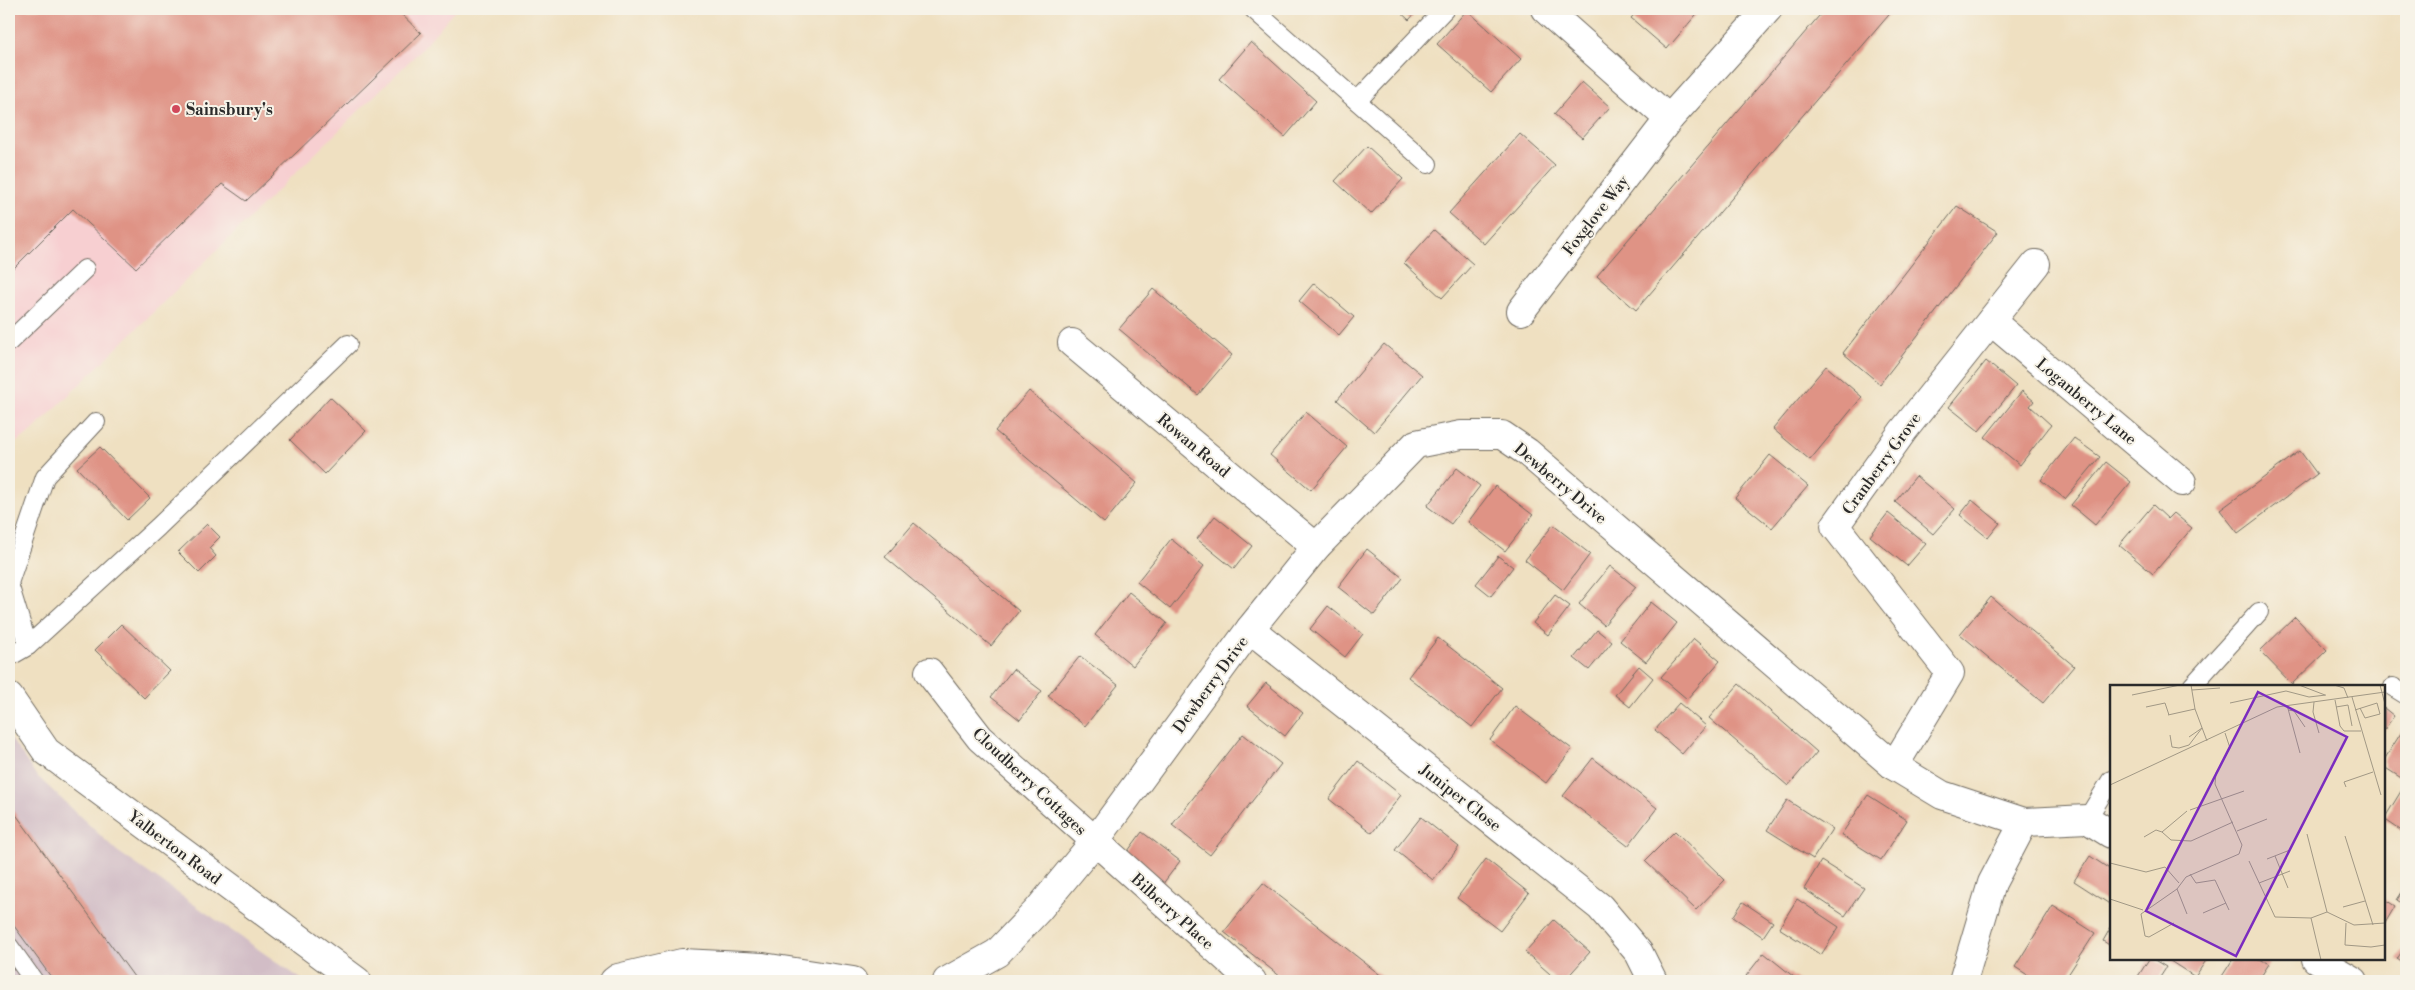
<svg xmlns="http://www.w3.org/2000/svg" width="2415" height="990" viewBox="0 0 2415 990" font-family="'Libre Bodoni',serif">
<rect width="100%" height="100%" fill="#f7f3e8"/>
<filter id="ink" filterUnits="userSpaceOnUse"><feTurbulence type="fractalNoise" baseFrequency=".02" numOctaves="2"/><feDisplacementMap in="SourceGraphic" scale="10" xChannelSelector="R" yChannelSelector="G"/><feConvolveMatrix kernelMatrix="1 2 1 2 8 2 1 2 1" color-interpolation-filters="sRGB"/></filter>
<filter id="wash" filterUnits="userSpaceOnUse"><feTurbulence type="fractalNoise" baseFrequency=".0096" numOctaves="4" result="noise"/><feDisplacementMap in="SourceGraphic" scale="20" xChannelSelector="R" yChannelSelector="G"/><feGaussianBlur stdDeviation="1.12" result="paint"/><feColorMatrix in="noise" values="0 0 0 0 0 0 0 0 0 0 0 0 0 0 0 0 0 1.4 0 .05"/><feComposite in="paint" operator="in"/></filter>
<g filter="url(#wash)">
<rect width="100%" height="100%" fill="#efe0c1"/>
<path fill="#f7cfd1" d="M9 9H456L418 53 30 433 9 447Z"/>
<path fill="#d2bdc6" d="M9 736 36 775 117 851 304 981H9Z"/>
<g id="blocks">
<g fill="#df9385">
<path d="M9 9H402L399 12 421 33 246 201 222 184 136 268 73 209 9 273Z"/>
<path d="M1397 9H1419L1409 20Z"/>
<path d="M1639 9H1701L1667 49 1631 18Z"/>
<path d="M1825 9H1894L1636 310 1597 276Z"/>
<path d="M1467 10 1521 59 1491 92 1437 44Z"/>
<path d="M1251 42 1316 101 1285 137 1219 79Z"/>
<path d="M1582 82 1610 107 1582 138 1554 114Z"/>
<path d="M1520 134 1555 165 1484 244 1449 213Z"/>
<path d="M1367 146 1403 179 1371 214 1335 181Z"/>
<path d="M1957 206 1998 232 1880 384 1843 353Z"/>
<path d="M1434 230 1473 264 1442 298 1404 263Z"/>
<path d="M1314 283 1354 317 1339 335 1299 301Z"/>
<path d="M1153 289 1232 355 1198 395 1119 329Z"/>
<path d="M1384 344 1422 375 1374 432 1337 400Z"/>
<path d="M1986 361 2016 386 1979 431 1949 407Z"/>
<path d="M1826 366 1862 397 1810 460 1773 429Z"/>
<path d="M1029 391 1137 483 1104 523 995 431Z"/>
<path d="M2022 391 2034 401 2030 406 2051 425 2020 465 1985 437Z"/>
<path d="M330 397 366 431 325 474 290 440Z"/>
<path d="M1306 412 1347 447 1311 490 1270 455Z"/>
<path d="M2074 438 2100 457 2065 499 2041 480Z"/>
<path d="M100 447 150 498 127 520 77 468Z"/>
<path d="M2300 451 2317 474 2238 533 2220 510Z"/>
<path d="M1770 455 1808 486 1772 528 1735 498Z"/>
<path d="M2106 462 2131 482 2095 525 2071 505Z"/>
<path d="M1457 468 1480 486 1451 524 1427 506Z"/>
<path d="M1916 476 1955 509 1933 534 1895 502Z"/>
<path d="M1495 486 1533 515 1505 551 1468 522Z"/>
<path d="M1972 500 2000 523 1988 538 1960 515Z"/>
<path d="M2153 505 2168 519 2174 513 2192 528 2153 574 2119 545Z"/>
<path d="M1888 513 1926 544 1907 566 1870 536Z"/>
<path d="M1215 516 1252 546 1234 569 1197 539Z"/>
<path d="M914 523 1019 611 991 646 885 557Z"/>
<path d="M207 524 220 537 209 548 216 556 199 573 178 552Z"/>
<path d="M1553 525 1590 554 1563 590 1525 560Z"/>
<path d="M1171 539 1204 566 1170 609 1137 582Z"/>
<path d="M1367 549 1403 578 1374 615 1338 587Z"/>
<path d="M1498 556 1513 567 1491 596 1476 584Z"/>
<path d="M1610 566 1636 587 1604 625 1579 604Z"/>
<path d="M1129 592 1167 623 1133 666 1095 635Z"/>
<path d="M1555 595 1570 606 1548 635 1533 623Z"/>
<path d="M1991 597 2074 666 2043 703 1960 634Z"/>
<path d="M1651 602 1677 623 1646 662 1620 641Z"/>
<path d="M1328 606 1363 634 1345 657 1310 629Z"/>
<path d="M2295 617 2327 650 2292 684 2260 651Z"/>
<path d="M121 624 170 671 144 698 95 650Z"/>
<path d="M1597 630 1612 642 1589 670 1574 658Z"/>
<path d="M1438 638 1502 688 1472 727 1408 677Z"/>
<path d="M1694 639 1720 661 1687 699 1661 677Z"/>
<path d="M1080 656 1118 685 1085 726 1048 696Z"/>
<path d="M1639 666 1653 678 1630 707 1615 695Z"/>
<path d="M1013 669 1042 691 1020 720 991 697Z"/>
<path d="M1266 683 1303 713 1285 736 1247 706Z"/>
<path d="M1739 684 1817 752 1788 786 1709 718Z"/>
<path d="M1679 703 1706 726 1682 754 1655 730Z"/>
<path d="M1515 706 1572 749 1546 783 1490 740Z"/>
<path d="M2384 708 2394 716 2384 730Z"/>
<path d="M2406 725V781L2384 767V760Z"/>
<path d="M1243 734 1281 764 1210 855 1172 825Z"/>
<path d="M1593 758 1657 808 1628 846 1563 796Z"/>
<path d="M1358 761 1401 795 1372 833 1329 799Z"/>
<path d="M2403 788 2406 790V834L2384 819Z"/>
<path d="M1868 795 1907 820 1881 860 1841 835Z"/>
<path d="M1787 800 1832 829 1813 859 1767 830Z"/>
<path d="M9 805 137 981H82L80 978 76 981H54L9 919Z"/>
<path d="M1421 817 1459 847 1433 880 1395 850Z"/>
<path d="M1675 831 1725 880 1696 910 1645 861Z"/>
<path d="M1142 832 1180 861 1162 885 1125 855Z"/>
<path d="M2090 856 2111 870V905L2074 881Z"/>
<path d="M1486 859 1529 893 1500 931 1457 898Z"/>
<path d="M1821 861 1864 888 1845 916 1804 889Z"/>
<path d="M1263 883 1388 981H1286L1224 932Z"/>
<path d="M2406 886V906L2397 900Z"/>
<path d="M1797 899 1839 927 1821 955 1779 928Z"/>
<path d="M2384 899 2395 906 2384 925Z"/>
<path d="M1743 902 1773 922 1763 937 1733 917Z"/>
<path d="M2053 906 2095 933 2064 981H2037L2015 967Z"/>
<path d="M1554 920 1590 952 1564 981H1558L1525 952Z"/>
<path d="M2111 927V946L2103 941Z"/>
<path d="M2406 945V965L2397 959Z"/>
<path d="M1764 953 1799 981H1753L1746 976Z"/>
<path d="M2149 959H2153L2166 967 2157 981H2135Z"/>
<path d="M2167 959H2207L2195 977Z"/>
<path d="M2233 959H2260L2269 964 2258 981H2219Z"/>
</g>
</g>
</g>
<g filter="url(#ink)">
<use href="#blocks" fill-opacity="0" stroke="#706a60" stroke-width="1"/>
<g fill="none" stroke-linecap="round" stroke-linejoin="round">
<defs>
<g id="service">
<path d="M1253 9 1428 164"/>
<path d="M1357 101 1445 9"/>
<path d="M9 342 85 269"/>
<path d="M9 583 45 477 96 422"/>
<path d="M9 584 28 646"/>
<path d="M9 657 28 646 158 527 348 344"/>
<path d="M2192 686 2259 612"/>
<path d="M2393 687 2406 695"/>
<path d="M2087 819 2111 780"/>
<path d="M9 946 34 981"/>
</g>
<g id="minor">
<path d="M1545 9 1669 119"/>
<path d="M1521 311 1669 119 1768 9"/>
<path d="M1991 321 2182 482"/>
<path d="M1072 343 1316 547"/>
<path d="M1250 629 1600 907 1639 953 1653 981"/>
<path d="M929 672 980 738 1252 981"/>
<path d="M9 697 46 751 357 981"/>
<path d="M1894 766 1950 673 1835 526 1903 431 2036 264"/>
<path d="M2316 959 2354 981"/>
<path d="M614 981 618 978 682 963 763 967 853 981"/>
<path d="M947 981 997 953 1038 910 1095 841 1250 629 1316 547 1416 444 1461 435H1502L1527 452 1894 766 1942 795 2024 822 2087 819 2111 834"/>
<path d="M1963 981 1992 883 2024 822"/>
</g>
</defs>
<use href="#service" stroke="#706a60" stroke-width="20"/>
<use href="#minor" stroke="#706a60" stroke-width="30"/>
<use href="#service" stroke="#fff" stroke-width="18"/>
<use href="#minor" stroke="#fff" stroke-width="28"/>
</g>
</g>
<circle fill="#d1495b" stroke="#f7f3e8" stroke-width="2" cx="176" cy="109" r="5"/>
<g text-anchor="middle" stroke-width="4" stroke-linejoin="round" paint-order="stroke">
<g font-size="16" font-weight="bold" fill="#2b2b2b" stroke="#f7f3e8" text-anchor="start">
<text x="186" y="115">Sainsbury's</text>
</g>
<g font-size="16" fill="#2b2b2b" stroke="#f7f3e8">
<text transform="translate(1595 215) rotate(-52)" y="6">Foxglove Way</text>
<text transform="translate(2087 401) rotate(40)" y="6">Loganberry Lane</text>
<text transform="translate(1194 445) rotate(40)" y="6">Rowan Road</text>
<text transform="translate(1881 463) rotate(-54)" y="6">Cranberry Grove</text>
<text transform="translate(1561 483) rotate(40)" y="6">Dewberry Drive</text>
<text transform="translate(1210 684) rotate(-54)" y="6">Dewberry Drive</text>
<text transform="translate(1030 781) rotate(43)" y="6">Cloudberry Cottages</text>
<text transform="translate(1461 797) rotate(38)" y="6">Juniper Close</text>
<text transform="translate(175 847) rotate(37)" y="6">Yalberton Road</text>
<text transform="translate(1173 911) rotate(42)" y="6">Bilberry Place</text>
</g>
</g>
<g transform="translate(2110 685)">
<rect width="275" height="275" fill="#efe0c1"/>
<path fill="none" stroke="#a19885" stroke-width="1" d="M81 0 85 24 97 56M189 0 215 10M224 0 234 3 238 13M270 0 275 19M82 5 110 3M22 10 70 0M242 12 271 110M225 15 230 41 234 46H251M204 17 203 27 209 48M120 18 176 6 199 12 216 10M177 20 190 68M36 22 55 18 59 30M226 22 238 20 242 41M178 25 184 26 195 42M245 25 267 18 270 29 255 33 250 23M58 30 85 24M60 50 62 62 69 63 79 60 92 43M79 52 92 43M0 100 167 22 275 7M236 102 234 97 263 87M80 125 134 106M77 126 52 147 61 155 81 156 123 137M127 146 157 134M197 149 217 227 244 240 275 238M235 151 263 240M34 152 46 145 52 147M165 171 178 203M157 174 180 165M139 176 165 232 201 233 217 227M0 178 36 187 55 182 69 198M80 189 86 198 105 195 119 225M149 198 180 186M67 204 77 229M0 214 33 225M233 222 255 216M93 228 116 218M201 233 211 275M64 238 39 252 35 251 31 229 67 204 76 192 129 169 132 160 105 99 106 88 120 63 115 48M236 238 235 260 261 262 275 260"/>
<path fill="#7b2cbf" fill-opacity="0.15" stroke="#7b2cbf" stroke-width="2.5" d="M148 7 237 52 126 271 36 226Z"/>
<rect width="275" height="275" fill="none" stroke="#2b2b2b" stroke-width="2.5"/>
</g>
<rect width="2415" height="990" fill="none" stroke="#f7f3e8" stroke-width="30"/>
</svg>
